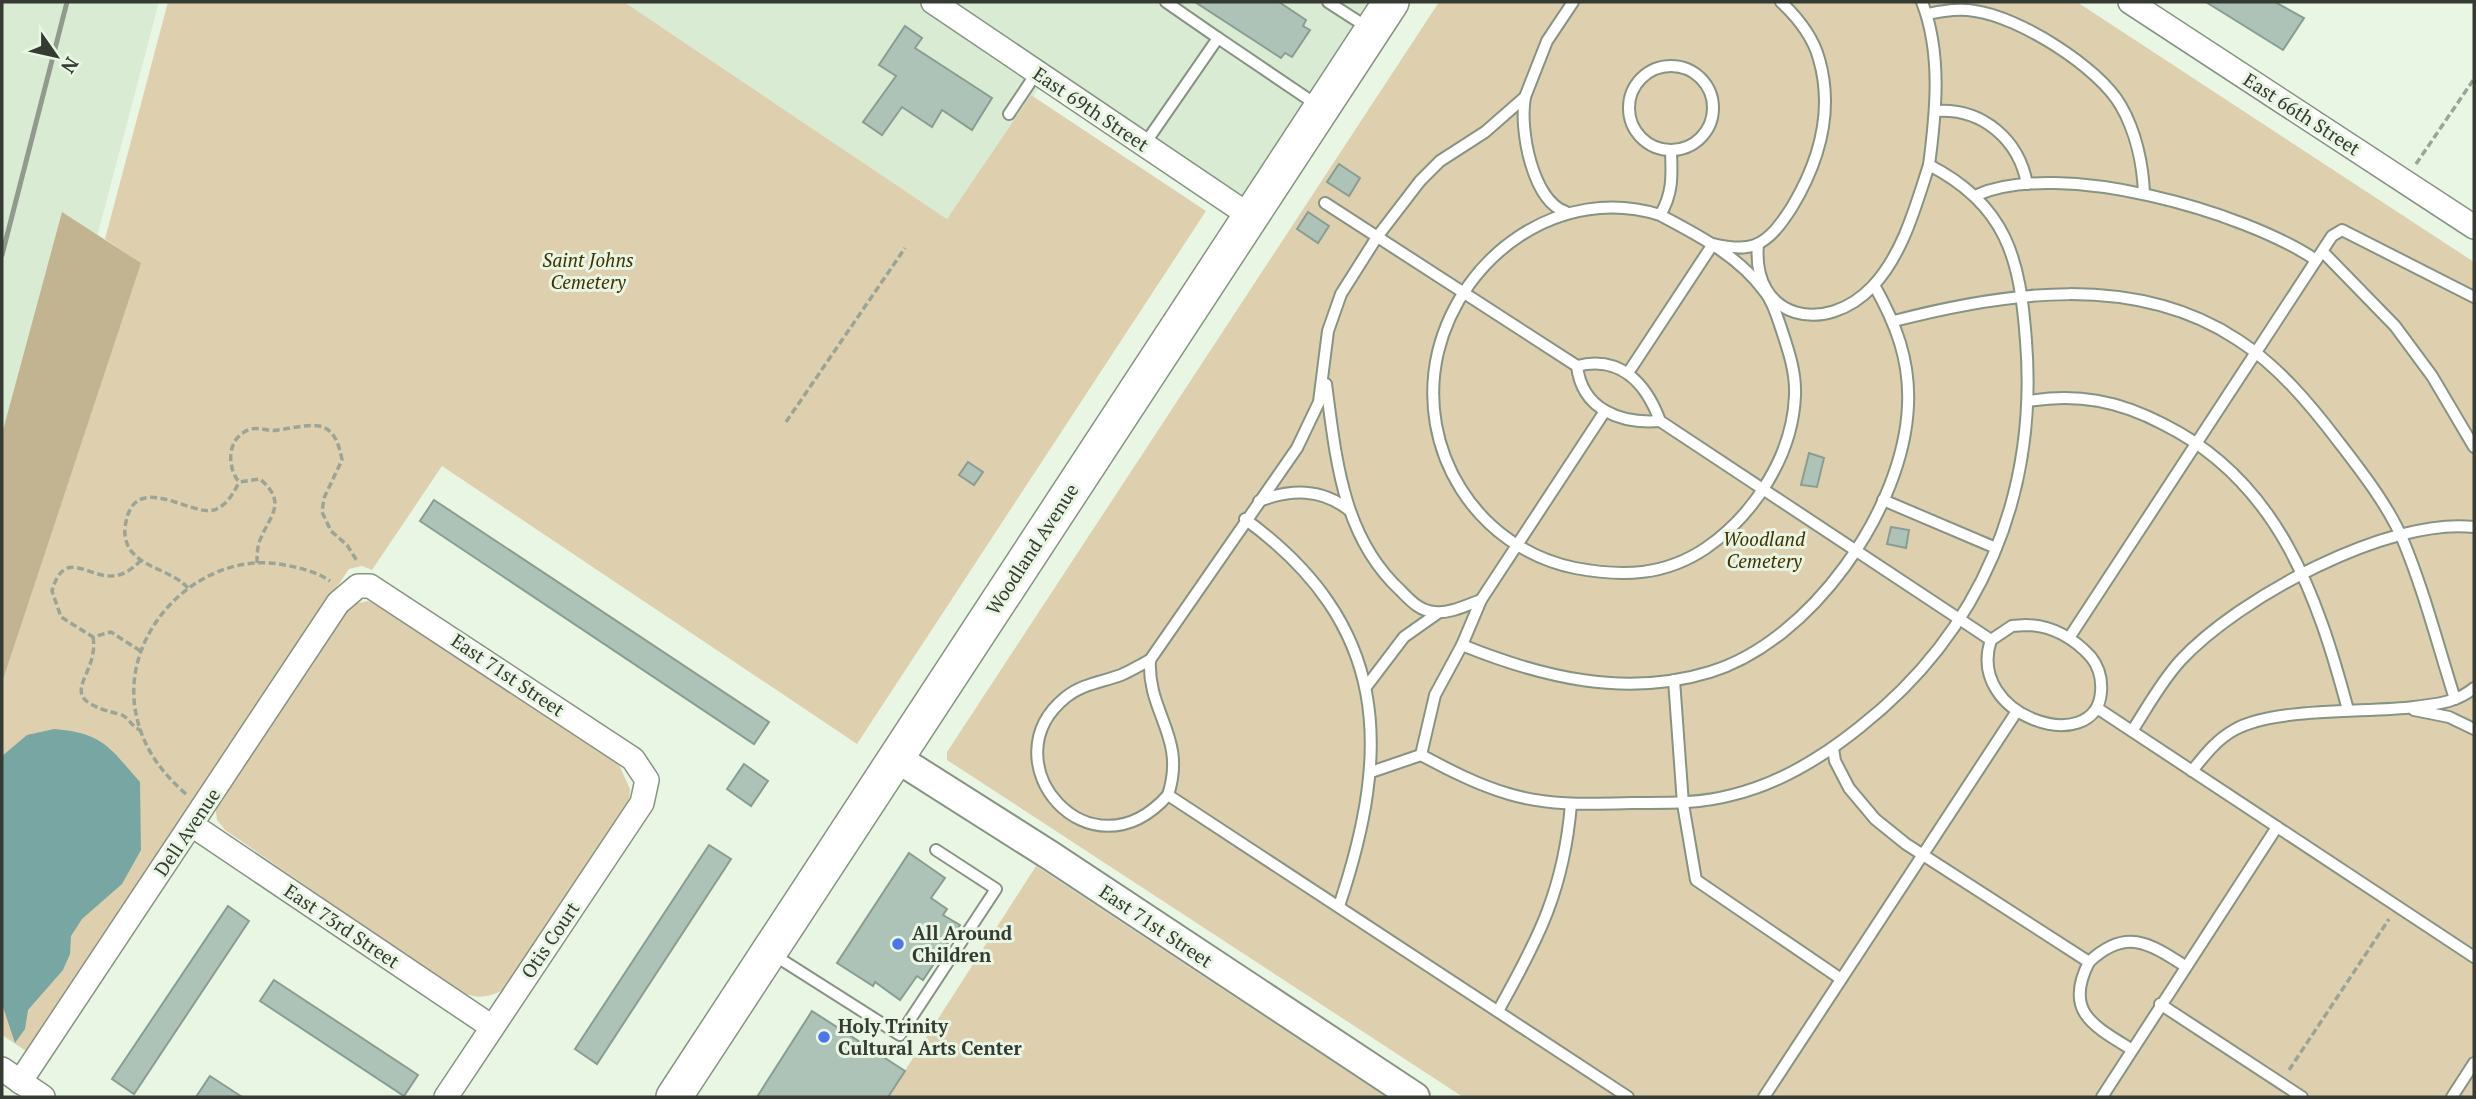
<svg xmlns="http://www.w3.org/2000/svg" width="2476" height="1099" viewBox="0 0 2476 1099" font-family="'PT Serif',serif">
<rect width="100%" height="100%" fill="#e9f6e4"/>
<g fill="#daebd4">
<path d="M2 2H159L59 381 2 562Z"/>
<path d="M624 2H1391L1250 216 1046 78 947 219Z"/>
</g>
<g fill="#ded0ae">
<path d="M168 2H624L947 219 1031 95 1206 211 857 744 442 466 372 570 362 566 349 569 26 1051 2 1035V683L140 263 105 239Z"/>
<path d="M1439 2H2077L2474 262V1097H1463L947 760V752Z"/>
<path d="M368 601 384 607 619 765 630 789 629 802 503 990C487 998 477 999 460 992L225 830 217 820 215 805 345 610 354 604Z"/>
<path d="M1036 866 1386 1097H888Z"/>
</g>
<path fill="#c3b491" d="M62 212 141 263 2 683V434Z"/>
<path fill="#78a6a2" d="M54 729C103 733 109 747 140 782L141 850 122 884 82 919 71 936 70 954 63 970 28 1010 25 1029 15 1043 2 1004V756L27 735Z"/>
<g fill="#aec3b8" stroke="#899d93" stroke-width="2">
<path d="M1195 2H1279L1306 20 1303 26 1310 30 1292 57 1285 53 1281 58Z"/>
<path d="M2206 2H2275L2304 18 2283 50Z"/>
<path d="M905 26 922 38 915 48 992 98 972 130 942 110 932 127 902 107 882 135 863 122 896 76 879 65Z"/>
<path d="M1339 164 1360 178 1349 196 1327 182Z"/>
<path d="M1308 212 1329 226 1318 243 1297 229Z"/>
<path d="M1809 453 1824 458 1817 487 1801 485Z"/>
<path d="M968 462 983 472 974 485 959 475Z"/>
<path d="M434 500 769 722 754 744 420 521Z"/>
<path d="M1891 527 1909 530 1906 548 1887 544Z"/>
<path d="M744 764 768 781 751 806 727 789Z"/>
<path d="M709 845 731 859 597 1064 575 1049Z"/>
<path d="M909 853 945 878 931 898 947 909 943 915 960 925 923 980 917 976 900 1000 875 982 873 986 837 963Z"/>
<path d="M228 906 249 921 134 1094 112 1079Z"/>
<path d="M274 980 418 1075 404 1096 260 1001Z"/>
<path d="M812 1011 905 1071 888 1097H757Z"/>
<path d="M210 1076 242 1097H196Z"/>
</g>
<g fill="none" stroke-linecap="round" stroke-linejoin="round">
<defs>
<g id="service">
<path d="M1328 2 1370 29"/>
<path d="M1573 2 1547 41 1525 97 1485 132 1440 161 1420 181 1377 237 1341 294 1328 331 1319 402 1297 448 1150 660C1140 665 1131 671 1121 675 1102 682 1082 684 1066 697 986 761 1090 883 1168 795L1628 1097"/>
<path d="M1922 2C1942 53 1936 112 1929 165"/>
<path d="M1927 14C1944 11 1958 8 1975 11 2019 17 2099 67 2121 106 2136 132 2143 165 2144 194"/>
<path d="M1218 38 1317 105"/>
<circle cx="1671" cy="108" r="42"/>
<path d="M1525 97C1519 128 1532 201 1566 212"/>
<path d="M1936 111C1983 108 2019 140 2027 184"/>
<path d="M1009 114 1037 72"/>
<path d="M1144 145 1218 38 1166 2"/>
<path d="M1977 195C2060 159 2243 211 2316 260"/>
<path d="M1325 203 1577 366C1620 355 1646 383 1660 421L1991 640"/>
<path d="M1660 215C1561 184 1462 254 1438 352 1415 450 1477 548 1575 568 1622 577 1665 576 1706 548 1754 515 1793 455 1795 395 1796 372 1788 349 1781 328 1777 316 1773 302 1765 292 1739 256 1698 235 1660 215 1673 194 1672 175 1671 151"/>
<path d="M2323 252 2395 326 2432 376 2474 447"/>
<path d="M1894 321C2006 292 2135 272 2238 340 2277 365 2310 404 2338 441 2361 471 2387 504 2402 538 2424 590 2438 646 2455 699"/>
<path d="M1577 366C1582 410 1621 424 1660 421"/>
<path d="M1628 373 1713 244C1726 247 1742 250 1755 245 1771 239 1783 221 1792 207 1819 162 1834 111 1819 59 1813 37 1797 17 1781 2"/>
<path d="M1326 384C1336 458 1342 536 1400 590 1410 600 1419 611 1435 612 1449 614 1467 605 1481 600"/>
<path d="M2029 401C2078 393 2119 401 2163 424 2278 481 2317 594 2348 710"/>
<path d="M1605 411 1481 600 1462 645C1541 677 1625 698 1710 672 1810 642 1904 509 1908 405 1910 360 1896 324 1874 285"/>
<path d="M1883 500 1996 548"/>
<path d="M1259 501C1291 489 1321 488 1349 510"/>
<path d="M1245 519C1390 625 1392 748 1339 906"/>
<path d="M2026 625C2051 625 2074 638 2091 657 2099 667 2102 680 2101 692 2096 758 1965 717 1991 640L2012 626Z"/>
<path d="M2069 638 2332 236 2342 230 2474 297"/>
<path d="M1462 645 1435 695 1421 755C1449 770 1478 785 1509 794 1549 806 1590 804 1632 803 1667 803 1698 804 1732 795 1778 784 1824 756 1860 727 1982 631 2038 494 2026 341 2020 259 2007 205 1929 165 1916 205 1903 254 1873 286 1826 336 1751 320 1758 244"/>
<path d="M1150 660C1147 713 1187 737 1168 795"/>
<path d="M1674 680 1683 804 1696 880 1841 979"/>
<path d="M1366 687 1404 637 1438 613"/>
<path d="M2097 708 2474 957"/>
<path d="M2414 710 2449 717 2474 729"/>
<path d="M2132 731C2147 708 2161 682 2180 661 2238 598 2388 517 2474 527"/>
<path d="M1833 748 1835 761 1849 788 1875 819 1906 844 2089 962C2064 1011 2092 1025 2131 1049"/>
<path d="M2192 771C2204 756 2216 740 2234 730 2274 707 2367 713 2414 707 2436 704 2456 703 2474 688"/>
<path d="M1371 772 1421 755"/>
<path d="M774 955 900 1035 996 889 936 850"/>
<path d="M2089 962C2125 928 2148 942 2185 966"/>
<path d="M2160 1004 2302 1097"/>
<path d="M1498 1011C1539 938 1564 889 1571 804"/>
<path d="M1764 1097 2017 711"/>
<path d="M2102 1097 2277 827"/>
<path d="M2452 1097 2474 1063"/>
</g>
<g id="minor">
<path d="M933 2 1250 216"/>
<path d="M2130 2 2474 227"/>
<path d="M192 825 492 1027"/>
<path d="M2 1069 43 1097"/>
<path d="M20 1082 338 603 358 586H370L633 759 647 780 642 803 446 1097"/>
</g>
<path id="tertiary" d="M895 757 1051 856 1415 1097"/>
<path id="primary" d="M674 1097 1391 2"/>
</defs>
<use href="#service" stroke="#879383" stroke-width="14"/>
<use href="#minor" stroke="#879383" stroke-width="26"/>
<use href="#tertiary" stroke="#879383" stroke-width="32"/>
<use href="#primary" stroke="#879383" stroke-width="38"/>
<g stroke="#9aa497" stroke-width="3.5" stroke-dasharray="7 3.5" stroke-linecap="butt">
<path d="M2416 164 2474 79"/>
<path d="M786 422 905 248"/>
<path d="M141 560C134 568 123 576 112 576 87 577 64 548 52 591L61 617 93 637 111 632 142 652"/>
<path d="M257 563C257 555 257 548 260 540 270 515 288 503 260 479L239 482C226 466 227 436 251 429 260 427 270 432 278 430 313 425 334 415 342 460L324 498 322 512 331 531 347 545 357 561"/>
<path d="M188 588C172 571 147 569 133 553 127 547 124 537 125 528 132 467 190 517 214 510 226 506 234 493 239 482"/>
<path d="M93 637C100 679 48 697 119 714 129 716 131 727 140 730"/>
<path d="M186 794C161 772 143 748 136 714 119 630 202 548 285 565 301 568 317 572 330 581"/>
<path d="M2289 1070 2389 919"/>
</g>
<use href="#service" stroke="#fff" stroke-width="10"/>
<use href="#minor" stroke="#fff" stroke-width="23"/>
<use href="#tertiary" stroke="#fff" stroke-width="28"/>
<use href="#primary" stroke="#fff" stroke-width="35"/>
<path stroke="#919a8d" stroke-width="5" d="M2 255 67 2"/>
</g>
<g fill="#4c76e9" stroke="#e9f6e4" stroke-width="2.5">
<circle cx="898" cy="944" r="7"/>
<circle cx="824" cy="1037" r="7"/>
</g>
<g text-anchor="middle" stroke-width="6" stroke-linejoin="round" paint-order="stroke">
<g font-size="19" fill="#353a33" stroke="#e9f6e4">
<text transform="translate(1091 109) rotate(34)" y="7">East 69th Street</text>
<text transform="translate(2302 114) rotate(33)" y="7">East 66th Street</text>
<text transform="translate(1032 549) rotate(-57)" y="7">Woodland Avenue</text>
<text transform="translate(508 675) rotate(34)" y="7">East 71st Street</text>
<text transform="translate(187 832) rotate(-56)" y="7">Dell Avenue</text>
<text transform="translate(342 926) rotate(34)" y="7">East 73rd Street</text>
<text transform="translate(1156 926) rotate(34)" y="7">East 71st Street</text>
<text transform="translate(550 940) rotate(-56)" y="7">Otis Court</text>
</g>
<g font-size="19" font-style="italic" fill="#413102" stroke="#e9f6e4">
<text x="588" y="267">Saint Johns<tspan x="588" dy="22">Cemetery</tspan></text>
<text x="1764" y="546">Woodland<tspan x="1764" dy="22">Cemetery</tspan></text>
</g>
<g font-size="19" font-weight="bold" fill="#353a33" stroke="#e9f6e4" text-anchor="start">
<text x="912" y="940">All Around<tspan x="912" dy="22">Children</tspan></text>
<text x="838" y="1033">Holy Trinity<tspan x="838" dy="22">Cultural Arts Center</tspan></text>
</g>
</g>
<rect width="2476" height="1099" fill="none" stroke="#353a33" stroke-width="7"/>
<g transform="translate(56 56) rotate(124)" stroke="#e9f6e4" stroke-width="5" paint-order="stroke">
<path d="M0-5L12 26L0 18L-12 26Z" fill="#353a33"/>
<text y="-10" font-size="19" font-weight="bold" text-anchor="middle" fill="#353a33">N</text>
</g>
</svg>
